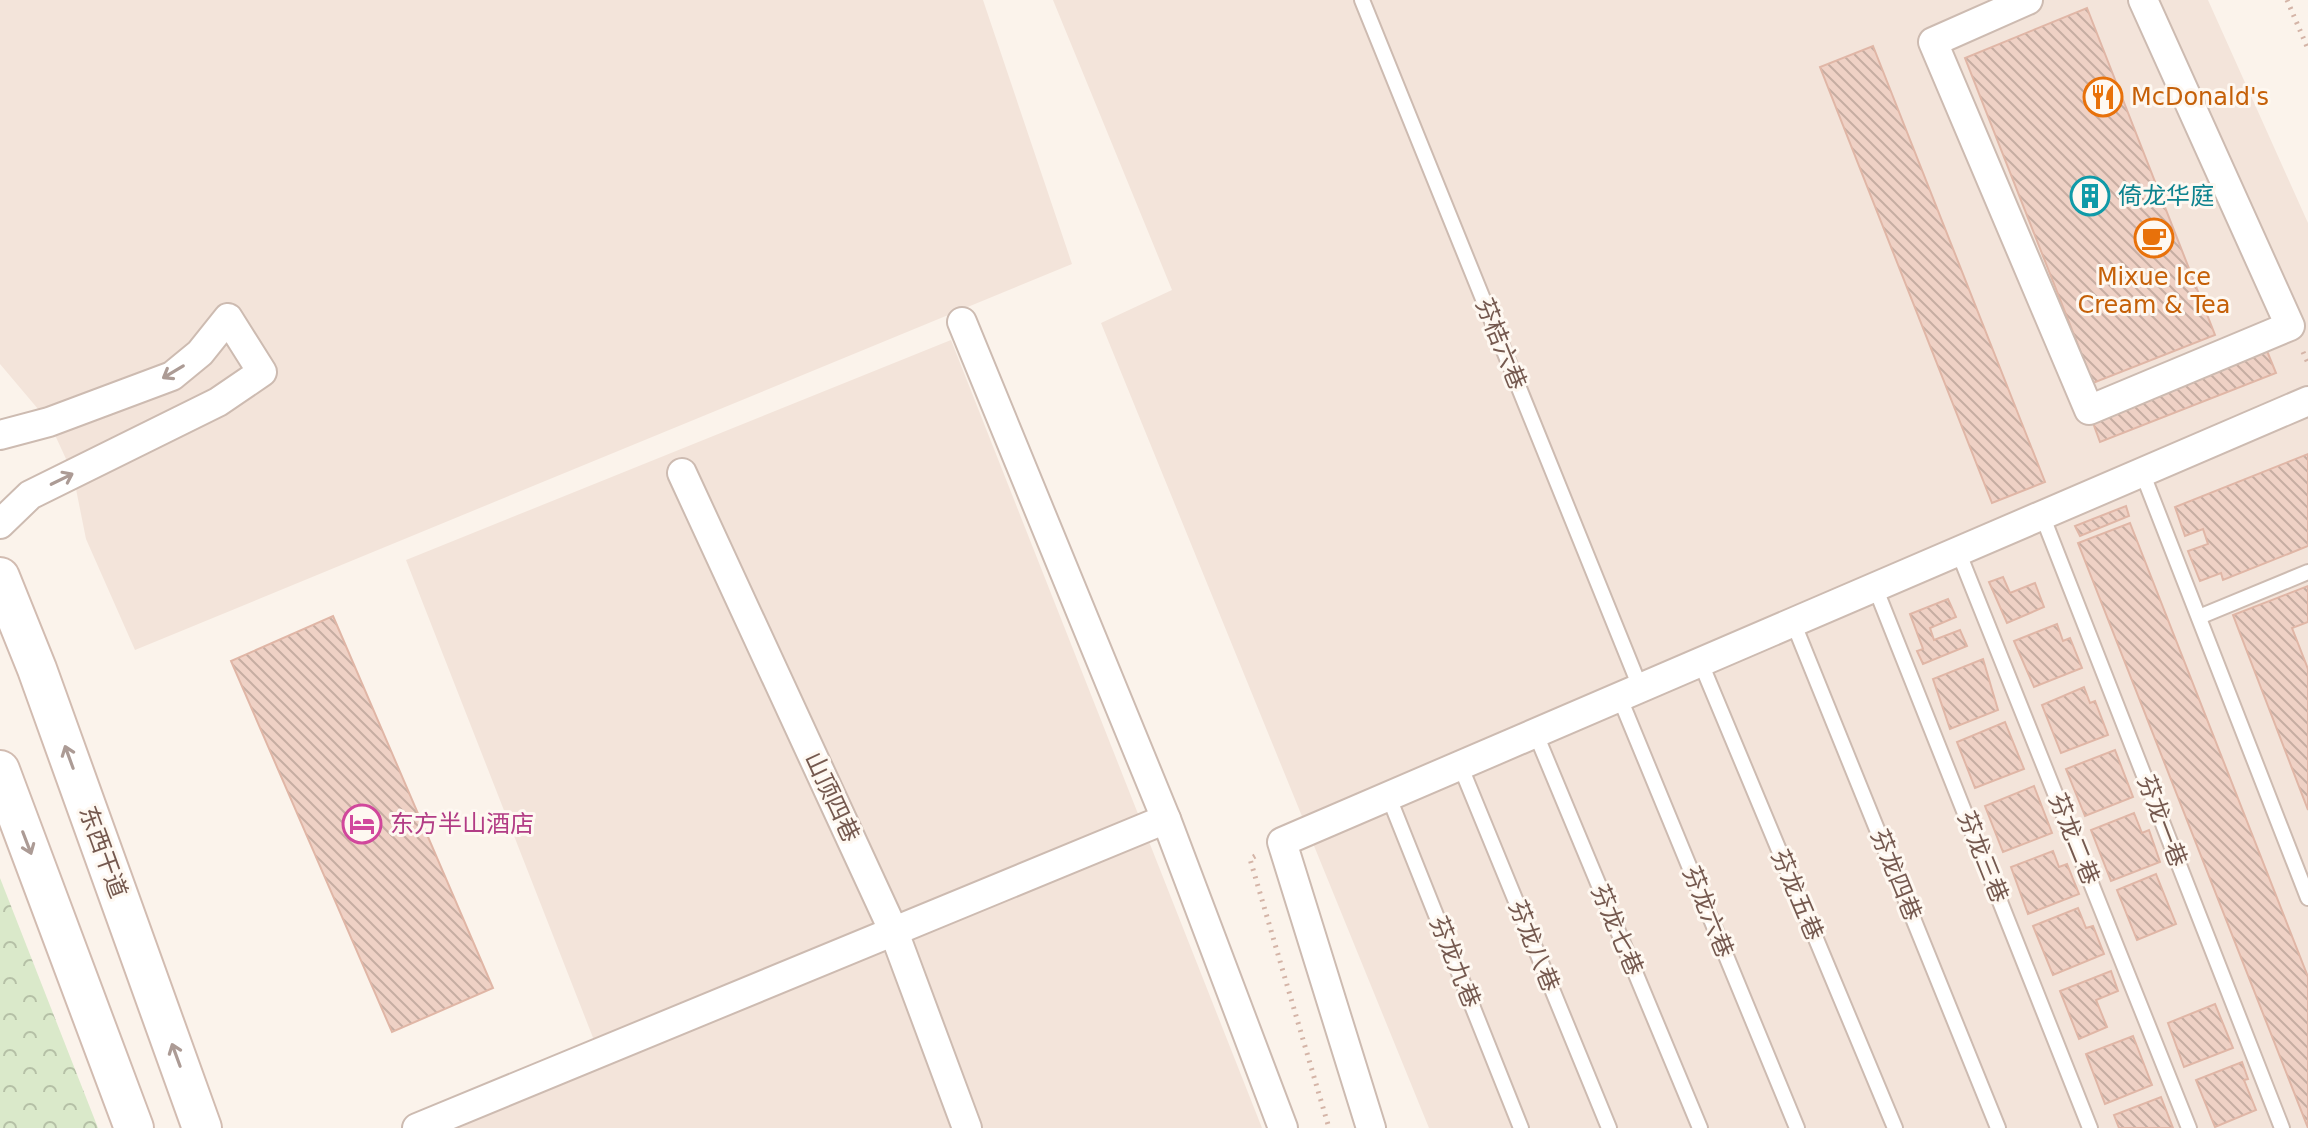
<svg xmlns="http://www.w3.org/2000/svg" width="2308" height="1128" viewBox="0 0 2308 1128" font-family="'DejaVu Sans','Noto Sans SC',sans-serif">
<defs>
<pattern id="park-crowns" width="20" height="18" patternUnits="userSpaceOnUse" patternTransform="scale(2)"><rect width="20" height="18" fill="#dae9ca"/><path d="M2 6a3 3 0 1 1 6 0M12 15a3 3 0 1 1 6 0" fill="none" stroke="#b5c0a6"/></pattern>
<pattern id="building-back-hatch" width="6" height="6" patternUnits="userSpaceOnUse" patternTransform="scale(2)"><rect width="6" height="6" fill="#efd1c5"/><path d="M-1 5l2 2M0 0l6 6M5-1l2 2" fill="none" stroke="#c6ada2"/></pattern>
</defs>
<rect width="100%" height="100%" fill="#fbf3eb"/>
<g fill="#f3e4da">
<path d="M0 0H983L1072 264 135 650 86 539 73 474 49 422 0 364Z"/>
<path d="M1053 0H2208L2308 223V1128H1429L1101 323 1172 290Z"/>
<path d="M951 340 1262 1128H417L599 1053 406 560Z"/>
</g>
<path fill="url(#park-crowns)" d="M0 878 98 1128H0Z"/>
<g fill="url(#building-back-hatch)" stroke="#e0b6a6" stroke-width="2">
<path d="M2087 8 2215 335 2093 383 1965 58Z"/>
<path d="M1873 46 2045 482 1992 503 1820 67Z"/>
<path d="M2267 351 2276 373 2100 442 2092 420Z"/>
<path d="M2308 454V546L2223 580 2221 573 2200 581 2188 551 2208 544 2203 529 2185 536 2175 507Z"/>
<path d="M2126 506 2129 516 2080 536 2075 526Z"/>
<path d="M2130 523 2308 977V1128L2078 543Z"/>
<path d="M2003 577 2010 593 2035 583 2044 607 2007 623 1989 582Z"/>
<path d="M2308 586V622L2292 628 2308 669V810L2233 615Z"/>
<path d="M1948 599 1956 617 1930 628 1934 640 1960 630 1967 646 1923 664 1917 651 1923 649 1910 614Z"/>
<path d="M333 616 493 988 392 1032 231 661Z"/>
<path d="M2057 624 2063 641 2070 638 2082 668 2034 687 2014 641Z"/>
<path d="M1983 659 1998 710 1950 729 1933 679Z"/>
<path d="M2084 687 2090 703 2095 701 2108 735 2061 753 2042 705Z"/>
<path d="M2005 722 2024 769 1975 788 1957 742Z"/>
<path d="M2115 750 2133 797 2085 816 2066 769Z"/>
<path d="M2034 786 2052 833 2003 852 1985 806Z"/>
<path d="M2134 813 2142 833 2149 830 2160 862 2111 881 2091 830Z"/>
<path d="M2053 851 2059 867 2067 864 2079 894 2028 914 2011 867Z"/>
<path d="M2156 874 2176 924 2137 940 2117 890Z"/>
<path d="M2078 908 2086 928 2093 926 2104 954 2053 975 2033 926Z"/>
<path d="M2111 971 2118 991 2096 1000 2107 1027 2079 1039 2060 991Z"/>
<path d="M2215 1004 2233 1048 2184 1067 2168 1023Z"/>
<path d="M2133 1036 2152 1085 2105 1104 2086 1054Z"/>
<path d="M2242 1062 2248 1079 2244 1080 2256 1110 2215 1127 2196 1080Z"/>
<path d="M2161 1097 2173 1128H2119L2114 1115Z"/>
</g>
<g fill="none" stroke-linecap="round" stroke-linejoin="round">
<defs>
<g id="service">
<path d="M1362 0 1640 687"/>
<path d="M2142 472 2308 898"/>
<path d="M2042 515 2282 1128"/>
<path d="M1958 551 2189 1128"/>
<path d="M1875 587 2090 1128"/>
<path d="M2199 617 2308 572"/>
<path d="M1793 622 1998 1128"/>
<path d="M1700 661 1895 1128"/>
<path d="M1619 696 1797 1128"/>
<path d="M1535 732 1700 1128"/>
<path d="M1460 765 1609 1128"/>
<path d="M1388 795 1521 1128"/>
</g>
<g id="minor">
<path d="M2028 0 1933 42 2089 410 2290 326 2143 0"/>
<path d="M962 322 1166 819"/>
<path d="M0 435 49 422 172 376 200 353 228 318 262 372 218 402 30 495 0 524"/>
<path d="M682 473 894 932 967 1128"/>
<path d="M417 1128 1166 819 1283 1128"/>
<path d="M1371 1128 1282 842 2308 401"/>
</g>
<g id="secondary">
<path d="M0 577 37 669 202 1128"/>
<path d="M0 770 134 1128"/>
</g>
</defs>
<use href="#service" stroke="#cdbbb1" stroke-width="18"/>
<use href="#minor" stroke="#cdbbb1" stroke-width="32"/>
<use href="#secondary" stroke="#d2bcb1" stroke-width="42"/>
<g stroke="#d4b4a7" stroke-width="5" stroke-dasharray="2 6" stroke-linecap="butt">
<path d="M2287 0 2308 49"/>
<path d="M2303 352 2308 363"/>
<path d="M1255 856 1250 859 1329 1128"/>
</g>
<use href="#service" stroke="#fff" stroke-width="14"/>
<use href="#minor" stroke="#fff" stroke-width="28"/>
<use href="#secondary" stroke="#fff" stroke-width="38"/>
</g>
<defs><path id="oneway-shaft" d="M-6 0H5M1.5-3L5.5 0L1.5 3" fill="none" stroke-width="1.6" stroke-linecap="round" stroke-linejoin="round" transform="scale(2)"/></defs>
<g stroke="#ac9b95">
<use href="#oneway-shaft" transform="translate(173 372) rotate(149)"/>
<use href="#oneway-shaft" transform="translate(62 479) rotate(-26)"/>
<use href="#oneway-shaft" transform="translate(69 757) rotate(-110)"/>
<use href="#oneway-shaft" transform="translate(27 843) rotate(69)"/>
<use href="#oneway-shaft" transform="translate(176 1055) rotate(-110)"/>
</g>
<defs>
<symbol id="restaurant-ring" viewBox="-11 -11 22 22"><circle r="9.5" fill="#fef8f1" stroke="#e8710a" stroke-width="1.5"/><path d="M-5-6h1v4h1v-4h1v4h1v-4h1v5L-1.5 .5V6h-2V.5L-5-1ZM5-6V6H3V1.5H1.5Q1.5-4 5-6Z" fill="#e8710a"/></symbol>
<symbol id="building-ring" viewBox="-11 -11 22 22"><circle r="9.5" fill="#fef8f1" stroke="#0f9aa8" stroke-width="1.5"/><path d="M-4-6H4V6H1V3H-1V6H-4ZM-2.5-4.3h1.7v1.8h-1.7ZM.8-4.3h1.7v1.8H.8ZM-2.5-1h1.7V.8h-1.7ZM.8-1h1.7V.8H.8Z" fill="#0f9aa8"/></symbol>
<symbol id="cafe-ring" viewBox="-11 -11 22 22"><circle r="9.5" fill="#fef8f1" stroke="#e8710a" stroke-width="1.5"/><path d="M-5.5-4.5H6V0H3Q3 3.5 0 3.5H-2.5Q-5.5 3.5-5.5 0ZM3-3.2v2h1.7v-2ZM-6 4.5H4V6H-6Z" fill="#e8710a"/></symbol>
<symbol id="hotel-ring" viewBox="-11 -11 22 22"><circle r="9.5" fill="#fef8f1" stroke="#d1479c" stroke-width="1.5"/><path d="M-6-4.5h1.5V1H6V5H4.5V3h-9V5H-6ZM-4 0a1.8 1.8 0 1 1 3.6 0ZM.5 0V-2.5h3Q6-2.5 6 0Z" fill="#d1479c"/></symbol>
</defs>
<g fill-rule="evenodd">
<use href="#restaurant-ring" x="2081" y="75" width="44" height="44"/>
<use href="#building-ring" x="2068" y="174" width="44" height="44"/>
<use href="#cafe-ring" x="2132" y="216" width="44" height="44"/>
<use href="#hotel-ring" x="340" y="802" width="44" height="44"/>
</g>
<g text-anchor="middle" stroke-width="6" stroke-linejoin="round" paint-order="stroke">
<g font-size="24" fill="#c56008" stroke="#fef8f1" text-anchor="start">
<text x="2131" y="105">McDonald's</text>
<text x="2154" y="285" text-anchor="middle">Mixue Ice<tspan x="2154" dy="28">Cream &amp; Tea</tspan></text>
</g>
<g font-size="24" fill="#0d838f" stroke="#fef8f1" text-anchor="start">
<text x="2118" y="204">倚龙华庭</text>
</g>
<g font-size="24" fill="#75594f" stroke="#fef8f1">
<text transform="translate(1501 344) rotate(68)" y="8">芬桔六巷</text>
<text transform="translate(832 797) rotate(65)" y="8">山顶四巷</text>
<text transform="translate(2162 821) rotate(69)" y="8">芬龙一巷</text>
<text transform="translate(2074 839) rotate(68)" y="8">芬龙二巷</text>
<text transform="translate(103 852) rotate(70)" y="8">东西干道</text>
<text transform="translate(1983 857) rotate(68)" y="8">芬龙三巷</text>
<text transform="translate(1896 875) rotate(68)" y="8">芬龙四巷</text>
<text transform="translate(1797 895) rotate(67)" y="8">芬龙五巷</text>
<text transform="translate(1708 912) rotate(68)" y="8">芬龙六巷</text>
<text transform="translate(1617 930) rotate(67)" y="8">芬龙七巷</text>
<text transform="translate(1534 946) rotate(68)" y="8">芬龙八巷</text>
<text transform="translate(1455 962) rotate(68)" y="8">芬龙九巷</text>
</g>
<g font-size="24" fill="#b23c85" stroke="#fef8f1" text-anchor="start">
<text x="390" y="832">东方半山酒店</text>
</g>
</g>
</svg>
